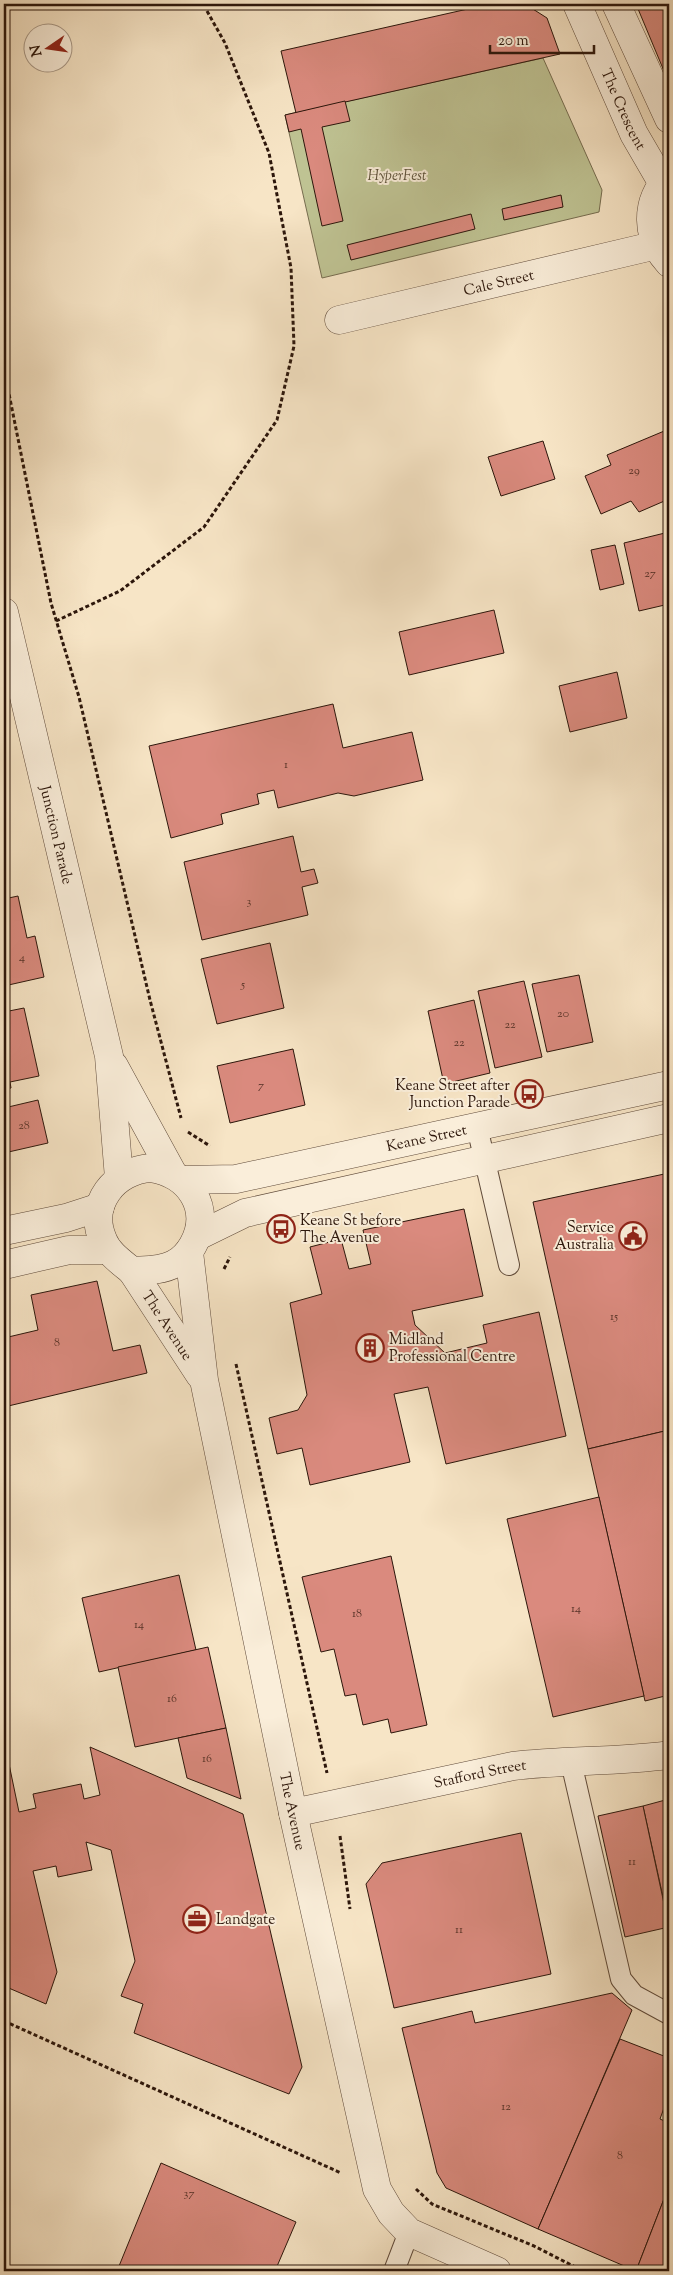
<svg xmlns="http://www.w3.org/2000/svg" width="673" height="2275" viewBox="0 0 673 2275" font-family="'Sorts Mill Goudy',serif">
<rect width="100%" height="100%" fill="#f7e5c6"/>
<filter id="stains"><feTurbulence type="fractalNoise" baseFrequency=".004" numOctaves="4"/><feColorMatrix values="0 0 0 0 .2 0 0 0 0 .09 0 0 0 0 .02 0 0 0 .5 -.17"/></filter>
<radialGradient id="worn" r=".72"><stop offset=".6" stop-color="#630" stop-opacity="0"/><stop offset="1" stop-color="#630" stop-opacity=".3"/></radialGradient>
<path fill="#bfc393" stroke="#766c4f" d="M543 58 602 190 599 212 322 278 285 115Z"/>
<g fill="#da8a7e" stroke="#2c160b">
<path d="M490 4H525L547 18 560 54 296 113 281 51Z"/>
<path d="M636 4H669V83Z"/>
<path d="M345 101 350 121 322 127 343 221 322 226 301 129 289 132 285 115Z"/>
<path d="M561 195 563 207 504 220 502 209Z"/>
<path d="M471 214 475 229 351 260 347 245Z"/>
<path d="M669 429V499L639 512 631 501 601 514 585 476 611 465 607 455Z"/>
<path d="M543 441 555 479 501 496 488 457Z"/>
<path d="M669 532V604L639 611 624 543Z"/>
<path d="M615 545 624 584 600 590 591 550Z"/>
<path d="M494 610 504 653 409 675 399 632Z"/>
<path d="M617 672 627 718 570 732 559 686Z"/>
<path d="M333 704 343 748 412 732 423 780 354 796 338 793 278 808 274 790 257 794 259 804 221 814 223 824 171 838 149 746Z"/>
<path d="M293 836 301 872 314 869 318 883 302 887 308 915 202 940 184 862Z"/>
<path d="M18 896 27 938 35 936 44 977 4 986V899Z"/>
<path d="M270 943 284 1008 217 1024 201 959Z"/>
<path d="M579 975 593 1042 547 1052 532 984Z"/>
<path d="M524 981 542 1057 495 1068 478 991Z"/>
<path d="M474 1000 490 1073 444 1084 428 1011Z"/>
<path d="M24 1008 39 1076 10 1082 11 1088 4 1089V1012Z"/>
<path d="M293 1049 305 1105 230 1123 217 1066Z"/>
<path d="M38 1100 48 1143 4 1153V1108Z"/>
<path d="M669 1173V1430L588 1449 533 1202Z"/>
<path d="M464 1209 483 1296 412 1311 415 1325 445 1353 487 1343 483 1325 539 1312 566 1436 446 1464 428 1387 394 1394 410 1462 310 1485 302 1448 277 1454 269 1418 298 1410 307 1395 290 1303 322 1294 310 1247 341 1239 349 1269 371 1264 363 1230Z"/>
<path d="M97 1281 113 1351 140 1345 147 1373 4 1407V1338L38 1330 31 1295Z"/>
<path d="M669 1430V1695L645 1701 588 1449Z"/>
<path d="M599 1497 644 1696 553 1717 507 1519Z"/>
<path d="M391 1556 427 1725 391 1733 388 1719 363 1725 356 1694 345 1696 334 1649 321 1652 302 1577Z"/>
<path d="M179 1575 196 1650 99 1672 82 1598Z"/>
<path d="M208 1647 226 1728 135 1747 118 1667Z"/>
<path d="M226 1728 241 1799 187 1778 178 1738Z"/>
<path d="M4 1740 19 1812 36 1808 33 1794 81 1784 84 1799 100 1795 90 1747 243 1814 302 2067 289 2094 134 2033 143 2004 121 1996 135 1961 111 1850 86 1842 92 1870 58 1877 56 1866 33 1871 57 1972 46 2004 4 1986Z"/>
<path d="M669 1799V1905L665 1906 643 1806Z"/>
<path d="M643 1806 669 1927 625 1937 598 1816Z"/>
<path d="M521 1833 551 1974 394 2008 366 1884 382 1863Z"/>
<path d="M612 1993 632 2010 538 2229 446 2188 437 2173 402 2028 472 2011 475 2023Z"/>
<path d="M620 2039 669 2058V2094L660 2119 669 2123V2186L636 2271 538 2229Z"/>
<path d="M161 2163 296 2222 275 2271H117Z"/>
<path d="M669 2186V2271H636Z"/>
</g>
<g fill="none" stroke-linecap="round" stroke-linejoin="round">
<defs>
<g id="service">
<path d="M477 1127 509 1265"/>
<path d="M571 1762 621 1979 634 1995 669 2014"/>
<path d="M394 2271 409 2232"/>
</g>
<g id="minor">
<path id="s1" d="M339 320 657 245"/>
<path id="s2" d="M189 1252 204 1380 293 1813 377 2189 391 2213 409 2232 497 2271"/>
<path id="s3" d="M132 1271 200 1375"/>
<path id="s4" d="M293 1813 513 1766C565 1760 617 1762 669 1755"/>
</g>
<g id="tertiary">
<path id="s5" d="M577 4 634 134 663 184"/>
<path d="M616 4 669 119"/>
<path d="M669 177C644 202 646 238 669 263"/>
<path id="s6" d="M4 612 109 1056 119 1178"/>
<path d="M114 1066 173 1174"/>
<path d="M151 1168C189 1173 213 1209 193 1245 189 1252 182 1260 174 1264 161 1271 146 1270 132 1271 121 1262 108 1253 103 1240 87 1204 115 1170 151 1168Z"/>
<path id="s7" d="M182 1180 236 1179 669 1085"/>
<path d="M4 1231 66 1218 100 1207"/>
<path d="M198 1236 245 1213 669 1118"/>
<path d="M4 1265 69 1250H108"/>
</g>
</defs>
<use href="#service" stroke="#5f4a3a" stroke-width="22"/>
<use href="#minor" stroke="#5f4a3a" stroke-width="29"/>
<use href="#tertiary" stroke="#5f4a3a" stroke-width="29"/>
<g stroke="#2c160b" stroke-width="3" stroke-dasharray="4 2.5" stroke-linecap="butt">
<path d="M4 369 51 603 79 697 150 1000 181 1118"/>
<path d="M56 621 120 591 204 527 277 420 294 346 291 268 269 153 225 43 203 4"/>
<path d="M188 1132 210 1146"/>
<path d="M224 1269 230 1257"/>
<path d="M236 1364 327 1773"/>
<path d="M340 1836 350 1909"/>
<path d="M4 2021 341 2173"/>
<path d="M416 2189 432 2204 534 2246 583 2271"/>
</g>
<use href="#service" stroke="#faeeda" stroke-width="20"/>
<use href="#minor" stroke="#faeeda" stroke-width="28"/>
<use href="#tertiary" stroke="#faeeda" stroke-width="28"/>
</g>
<defs>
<symbol id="bus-ring" viewBox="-11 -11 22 22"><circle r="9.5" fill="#faeeda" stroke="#8f2418" stroke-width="1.5"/><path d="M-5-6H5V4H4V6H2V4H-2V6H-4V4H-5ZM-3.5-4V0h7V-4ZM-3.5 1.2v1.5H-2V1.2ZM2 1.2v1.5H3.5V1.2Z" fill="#8f2418"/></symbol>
<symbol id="civic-ring" viewBox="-11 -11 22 22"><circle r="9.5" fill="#faeeda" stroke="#8f2418" stroke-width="1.5"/><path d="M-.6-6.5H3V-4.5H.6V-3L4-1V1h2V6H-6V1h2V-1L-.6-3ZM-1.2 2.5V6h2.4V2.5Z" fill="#8f2418"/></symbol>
<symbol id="building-ring" viewBox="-11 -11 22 22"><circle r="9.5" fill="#faeeda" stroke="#8f2418" stroke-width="1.5"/><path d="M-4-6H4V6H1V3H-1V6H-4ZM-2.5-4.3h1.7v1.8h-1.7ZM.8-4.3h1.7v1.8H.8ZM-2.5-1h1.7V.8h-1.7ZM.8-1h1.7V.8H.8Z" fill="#8f2418"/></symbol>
<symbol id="office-ring" viewBox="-11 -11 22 22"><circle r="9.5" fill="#faeeda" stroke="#8f2418" stroke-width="1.5"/><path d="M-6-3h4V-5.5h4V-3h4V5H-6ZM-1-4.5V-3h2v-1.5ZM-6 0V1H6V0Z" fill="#8f2418"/></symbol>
</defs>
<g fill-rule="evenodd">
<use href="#bus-ring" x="513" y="1078" width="32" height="32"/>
<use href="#bus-ring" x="265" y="1213" width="32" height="32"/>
<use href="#civic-ring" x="617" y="1220" width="32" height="32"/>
<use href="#building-ring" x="354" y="1332" width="32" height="32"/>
<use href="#office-ring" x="181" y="1903" width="32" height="32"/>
</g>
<g text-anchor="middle" stroke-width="4" stroke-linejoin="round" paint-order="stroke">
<g font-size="12" fill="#583328">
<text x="634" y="474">29</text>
<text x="650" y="577">27</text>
<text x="286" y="768">1</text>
<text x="249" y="905">3</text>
<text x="22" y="961">4</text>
<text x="243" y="988">5</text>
<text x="563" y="1017">20</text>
<text x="510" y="1028">22</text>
<text x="459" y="1046">22</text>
<text x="261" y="1089">7</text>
<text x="24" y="1129">28</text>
<text x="614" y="1320">15</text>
<text x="57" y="1346">8</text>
<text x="576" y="1612">14</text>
<text x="357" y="1617">18</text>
<text x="139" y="1628">14</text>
<text x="172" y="1702">16</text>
<text x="207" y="1762">16</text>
<text x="632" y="1865">11</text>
<text x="459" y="1933">11</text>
<text x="506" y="2110">12</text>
<text x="620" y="2159">8</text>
<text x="189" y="2197">37</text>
</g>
<g font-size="15" fill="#2c160b" stroke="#faeeda">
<text dy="5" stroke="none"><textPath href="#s5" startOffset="115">The Crescent</textPath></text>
<text dy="5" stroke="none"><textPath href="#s1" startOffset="164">Cale Street</textPath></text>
<text dy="5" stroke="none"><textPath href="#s6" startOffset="229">Junction Parade</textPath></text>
<text dy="5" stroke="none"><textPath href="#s7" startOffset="249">Keane Street</textPath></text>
<text dy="5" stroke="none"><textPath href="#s3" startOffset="65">The Avenue</textPath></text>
<text dy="5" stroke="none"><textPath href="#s4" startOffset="191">Stafford Street</textPath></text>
<text dy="5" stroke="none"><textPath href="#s2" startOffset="569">The Avenue</textPath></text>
</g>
<g font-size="15" font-style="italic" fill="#5f533b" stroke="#faeeda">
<text x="397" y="180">HyperFest</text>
</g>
<g font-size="15" fill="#2c160b" stroke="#faeeda" text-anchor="start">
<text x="510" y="1090" text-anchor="end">Keane Street after<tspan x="510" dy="17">Junction Parade</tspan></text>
<text x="300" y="1225">Keane St before<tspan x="300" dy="17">The Avenue</tspan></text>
<text x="614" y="1232" text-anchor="end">Service<tspan x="614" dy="17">Australia</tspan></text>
<text x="389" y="1344">Midland<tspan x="389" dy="17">Professional Centre</tspan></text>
<text x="216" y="1924">Landgate</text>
</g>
</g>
<rect width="673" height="2275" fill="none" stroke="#f7e5c6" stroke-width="20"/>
<rect x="5" y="5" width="663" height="2265" fill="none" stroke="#2c160b" stroke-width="2.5"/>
<rect x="10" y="10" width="653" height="2255" fill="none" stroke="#2c160b"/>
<g transform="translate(48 48) rotate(257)"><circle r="24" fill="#faeeda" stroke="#a89887"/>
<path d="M0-4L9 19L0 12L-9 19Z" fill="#8f2418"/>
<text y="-8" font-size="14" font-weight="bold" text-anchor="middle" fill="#2c160b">N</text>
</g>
<path d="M490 45v8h104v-8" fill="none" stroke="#2c160b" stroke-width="2.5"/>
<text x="498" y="45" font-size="15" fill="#2c160b" stroke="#faeeda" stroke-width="4" paint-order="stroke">20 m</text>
<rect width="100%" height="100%" filter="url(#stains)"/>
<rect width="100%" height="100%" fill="url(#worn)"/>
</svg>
